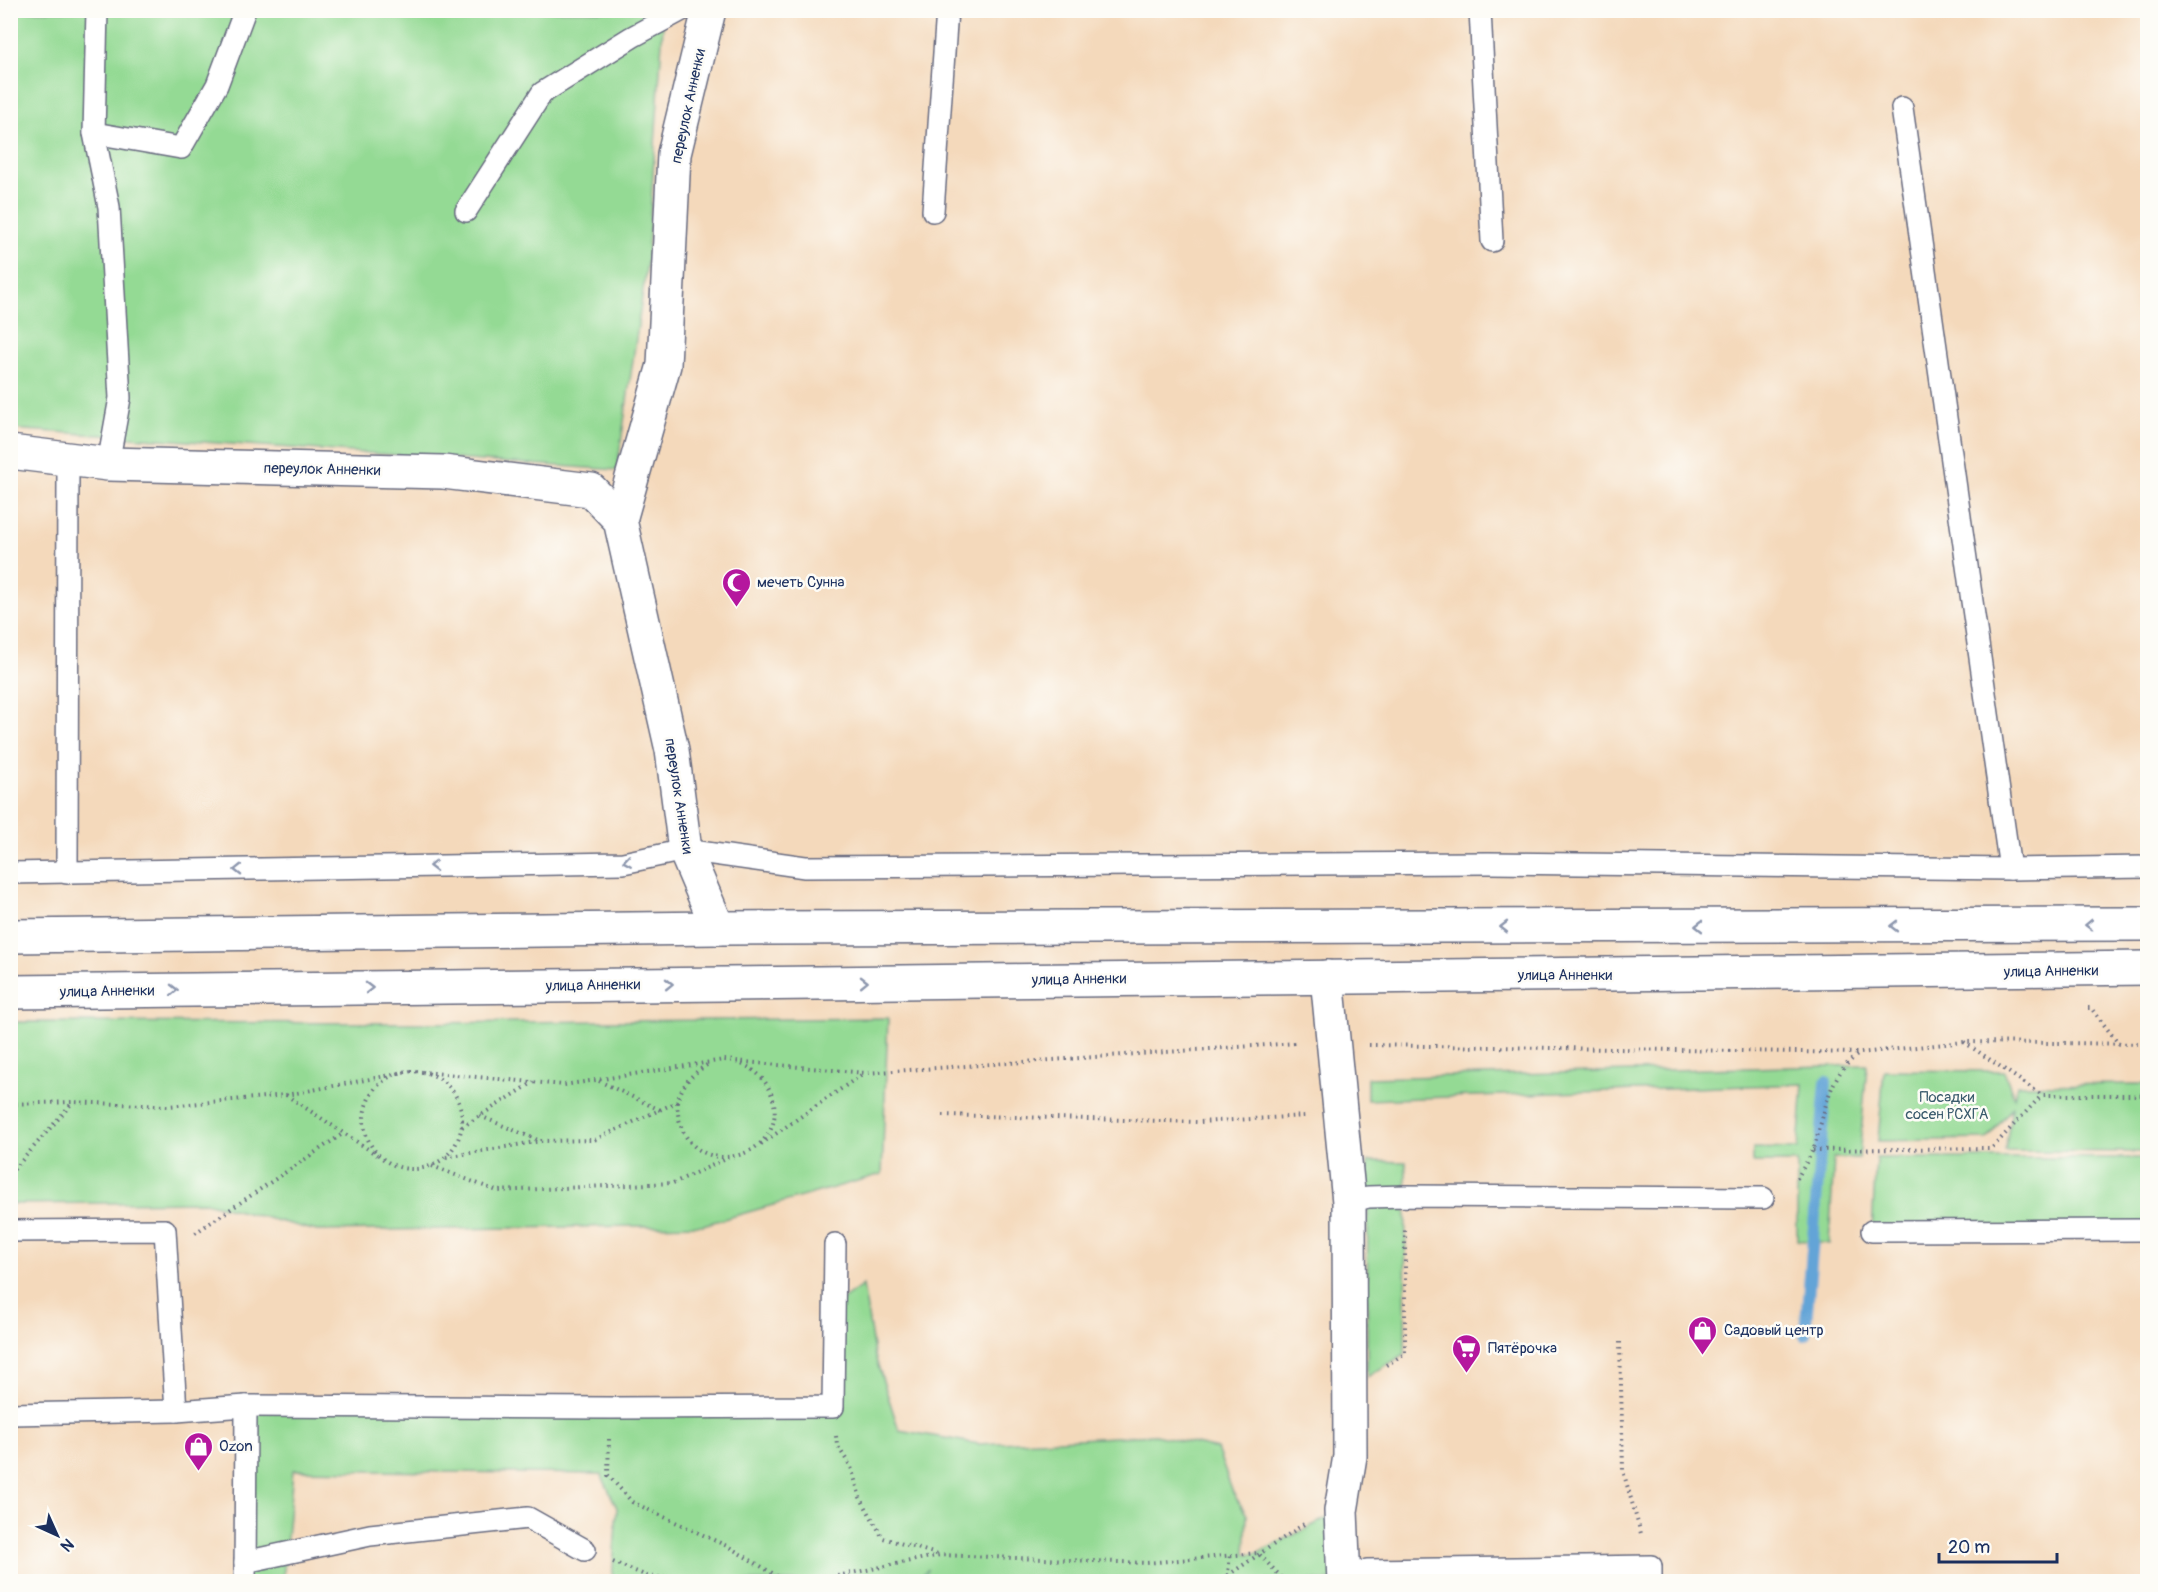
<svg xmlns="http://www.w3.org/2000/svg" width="2158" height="1592" viewBox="0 0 2158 1592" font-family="Pangolin,sans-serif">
<rect width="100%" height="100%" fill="#fdfcf7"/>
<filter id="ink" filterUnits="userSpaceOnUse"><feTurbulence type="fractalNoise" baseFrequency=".0167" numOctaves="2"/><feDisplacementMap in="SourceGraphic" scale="12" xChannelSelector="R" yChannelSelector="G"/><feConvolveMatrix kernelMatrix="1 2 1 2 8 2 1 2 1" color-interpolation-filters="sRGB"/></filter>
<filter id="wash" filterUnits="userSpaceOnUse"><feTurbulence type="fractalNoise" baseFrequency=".008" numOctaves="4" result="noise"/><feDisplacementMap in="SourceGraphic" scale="24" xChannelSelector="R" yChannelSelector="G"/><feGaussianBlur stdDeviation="1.35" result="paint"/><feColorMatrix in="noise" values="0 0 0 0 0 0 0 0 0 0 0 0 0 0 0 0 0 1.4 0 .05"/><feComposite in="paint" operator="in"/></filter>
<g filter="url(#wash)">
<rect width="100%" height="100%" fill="#f4d9bb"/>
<g fill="#94da94" stroke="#588479" stroke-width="1.5">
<path d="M10 11H664L647 263 617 470 11 429Z"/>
<path d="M888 1018 882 1174 703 1225 317 1231 205 1202 11 1204V1022L424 1023Z"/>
<path d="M1867 1065 1859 1158H1834L1829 1244 1797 1240V1162H1753V1148L1798 1149 1803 1084 1367 1100V1078Z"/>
<path d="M1884 1070 2004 1071 2014 1097 2017 1085 2147 1084V1152L2005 1151 2012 1108 1987 1139 1878 1141Z"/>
<path d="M1876 1158H2147V1230L1872 1231Z"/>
<path d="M1368 1161 1406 1162 1405 1354 1367 1377Z"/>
<path d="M863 1285 874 1353 899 1430 979 1444 1155 1435 1217 1449 1233 1493 1247 1515 1245 1554 1258 1553 1341 1511 1344 1581H917L928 1569 915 1582 612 1581 617 1508 601 1474 293 1470 283 1581 245 1582 246 1406 832 1407 834 1306Z"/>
</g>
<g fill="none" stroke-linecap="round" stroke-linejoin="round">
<path stroke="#64a4d7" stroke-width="12" d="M1805 1335 1826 1082"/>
</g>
</g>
<g filter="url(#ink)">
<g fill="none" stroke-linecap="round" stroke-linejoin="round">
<defs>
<g id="lane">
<path d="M97 10 94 133 109 207 120 398 108 464"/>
<path d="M1480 10 1492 241"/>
<path d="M1902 108 2010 869"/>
<path d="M94 133 181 148 217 85 245 10"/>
<path d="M466 211 542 93 632 37 682 10"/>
<path d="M933 211 947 10"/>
<path d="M10 873 623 863 685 850 805 867 1489 863 2010 869 2148 867"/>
<path d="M67 873 68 461"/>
<path d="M1349 1202 1368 1197 1405 1196 1763 1198"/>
<path d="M10 1231 165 1230 176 1411"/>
<path d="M1872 1231 2148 1230"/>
<path d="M10 1414 176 1411 246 1406 611 1408 833 1407 835 1244"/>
<path d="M245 1562 370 1535 528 1518 585 1550"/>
<path d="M1344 1578 1367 1570 1651 1566V1582"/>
<path d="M245 1582 246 1406"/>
</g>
<g id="street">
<path d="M10 452 108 464 443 472 591 490 620 520 672 750 685 850 718 928"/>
<path d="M620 520 664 365 674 154 709 10"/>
<path d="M1327 977 1349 1202 1350 1456 1341 1511 1344 1582"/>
</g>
<g id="primary">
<path d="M10 936 718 928 2148 924"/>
<path d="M10 992 2148 968"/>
</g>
</defs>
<use href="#lane" stroke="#676a7f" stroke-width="24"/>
<use href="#street" stroke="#676a7f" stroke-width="36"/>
<use href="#primary" stroke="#676a7f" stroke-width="36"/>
<g stroke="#676a7f" stroke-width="4" stroke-dasharray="1.5 4.5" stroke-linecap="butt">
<path d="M2088 1008H2091L2119 1044"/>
<path d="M1964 1042 2042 1095H2148"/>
<path d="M1369 1045 1860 1053 1964 1042 2148 1044"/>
<circle cx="413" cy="1120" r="49"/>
<path d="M599 1081 660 1110"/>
<path d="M286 1095 377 1155"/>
<path d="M677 1102C679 1192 797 1159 771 1093 765 1078 753 1067 737 1063"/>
<path d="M10 1104 73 1102 168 1106 286 1095 412 1071 564 1085 724 1060 865 1073 1296 1043"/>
<path d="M943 1115 1199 1122 1305 1116"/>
<path d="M480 1116 540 1141"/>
<path d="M462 1127 534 1082"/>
<path d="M761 1144 864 1073"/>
<path d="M1813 1150 1992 1148 2042 1095"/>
<path d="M446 1157 541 1141 594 1140 677 1102C683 1084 690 1075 707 1065"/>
<path d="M432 1166 497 1191 673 1183 726 1159"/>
<path d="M10 1174 73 1102"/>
<path d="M1797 1179C1802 1169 1809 1159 1813 1149 1826 1114 1826 1076 1859 1054"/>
<path d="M195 1233 344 1133"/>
<path d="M1620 1342 1623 1471 1642 1537"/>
<path d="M1386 1365 1405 1354V1227"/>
<path d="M836 1436 837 1445 851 1467 860 1497 883 1538 940 1555"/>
<path d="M609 1439 608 1475 632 1502 729 1547 787 1582"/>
<path d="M613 1562 647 1576 705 1582"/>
<path d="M808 1582 940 1555 1146 1563 1258 1553 1286 1582"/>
<path d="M1218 1582 1304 1524"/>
<path d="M1227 1582 1230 1555"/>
</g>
<use href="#lane" stroke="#fff" stroke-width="21"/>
<use href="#street" stroke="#fff" stroke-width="33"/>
<use href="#primary" stroke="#fff" stroke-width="33"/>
</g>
<defs><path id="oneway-chevron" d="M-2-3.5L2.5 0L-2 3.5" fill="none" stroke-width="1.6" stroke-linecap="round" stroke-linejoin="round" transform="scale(1.5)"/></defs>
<g stroke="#8d97ae">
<use href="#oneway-chevron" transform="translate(627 861) rotate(171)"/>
<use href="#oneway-chevron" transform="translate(433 866) rotate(179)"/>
<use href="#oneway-chevron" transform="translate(238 870) rotate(179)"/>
<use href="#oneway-chevron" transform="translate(2089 925) rotate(179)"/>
<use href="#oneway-chevron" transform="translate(1699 926) rotate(180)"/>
<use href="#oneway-chevron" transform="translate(1894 926) rotate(180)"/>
<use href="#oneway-chevron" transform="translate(1504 927) rotate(180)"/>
<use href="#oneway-chevron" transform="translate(864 982) rotate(-1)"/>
<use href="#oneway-chevron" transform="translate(669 984) rotate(-1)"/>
<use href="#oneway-chevron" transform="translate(369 988) rotate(-1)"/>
<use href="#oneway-chevron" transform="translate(174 990) rotate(-1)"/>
</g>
</g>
<defs>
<symbol id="mosque-pin" viewBox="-11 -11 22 30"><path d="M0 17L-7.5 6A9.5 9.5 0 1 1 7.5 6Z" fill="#b5179e" stroke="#fdfcf7"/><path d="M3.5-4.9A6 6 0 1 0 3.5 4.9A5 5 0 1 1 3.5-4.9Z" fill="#fff"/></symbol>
<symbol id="shop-pin" viewBox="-11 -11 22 30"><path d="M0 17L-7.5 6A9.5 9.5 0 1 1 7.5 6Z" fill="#b5179e" stroke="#fdfcf7"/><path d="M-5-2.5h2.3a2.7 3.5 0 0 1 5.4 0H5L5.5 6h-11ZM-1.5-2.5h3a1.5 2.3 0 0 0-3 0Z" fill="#fff"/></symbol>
<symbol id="supermarket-pin" viewBox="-11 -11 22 30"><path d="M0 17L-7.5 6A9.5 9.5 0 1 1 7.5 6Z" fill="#b5179e" stroke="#fdfcf7"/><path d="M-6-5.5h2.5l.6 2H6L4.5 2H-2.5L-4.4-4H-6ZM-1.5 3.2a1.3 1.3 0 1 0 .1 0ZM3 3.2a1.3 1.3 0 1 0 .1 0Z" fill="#fff"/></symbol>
</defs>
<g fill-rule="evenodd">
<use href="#mosque-pin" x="720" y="566" width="33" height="45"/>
<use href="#shop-pin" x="1686" y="1314" width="33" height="45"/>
<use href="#supermarket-pin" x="1450" y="1332" width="33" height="45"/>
<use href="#shop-pin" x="182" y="1430" width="33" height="45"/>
</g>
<g text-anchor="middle" stroke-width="5" stroke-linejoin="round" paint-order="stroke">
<g font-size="15" fill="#1b2f5e" stroke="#fdfcf7">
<text transform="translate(688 106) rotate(-78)" y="5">переулок Анненки</text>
<text transform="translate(322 469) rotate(1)" y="5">переулок Анненки</text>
<text transform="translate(679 796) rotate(81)" y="5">переулок Анненки</text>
<text transform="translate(2051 971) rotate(-1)" y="5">улица Анненки</text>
<text x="1565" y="980">улица Анненки</text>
<text transform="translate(1079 979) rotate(-1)" y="5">улица Анненки</text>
<text transform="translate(593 985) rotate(-1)" y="5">улица Анненки</text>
<text transform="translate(107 991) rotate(-1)" y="5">улица Анненки</text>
</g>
<g font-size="15" fill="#1b2f5e" stroke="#fdfcf7" text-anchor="start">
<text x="757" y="587">мечеть Сунна</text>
<text x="1724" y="1335">Садовый центр</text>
<text x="1488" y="1353">Пятёрочка</text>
<text x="219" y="1451">Ozon</text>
</g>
<g font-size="15" fill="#395a6c" stroke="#fdfcf7">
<text x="1947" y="1102">Посадки<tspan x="1947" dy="17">сосен РСХГА</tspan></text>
</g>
</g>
<rect width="2158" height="1592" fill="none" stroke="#fdfcf7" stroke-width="36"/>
<g transform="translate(57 1535) rotate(135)" stroke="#fdfcf7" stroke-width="4.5" paint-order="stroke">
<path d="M0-4.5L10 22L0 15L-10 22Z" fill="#1b2f5e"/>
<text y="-9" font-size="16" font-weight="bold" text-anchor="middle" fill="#1b2f5e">N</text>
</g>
<path d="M1939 1553v9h118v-9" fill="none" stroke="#1b2f5e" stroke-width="3"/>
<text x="1948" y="1553" font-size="18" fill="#1b2f5e" stroke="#fdfcf7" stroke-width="4.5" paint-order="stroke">20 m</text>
</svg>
